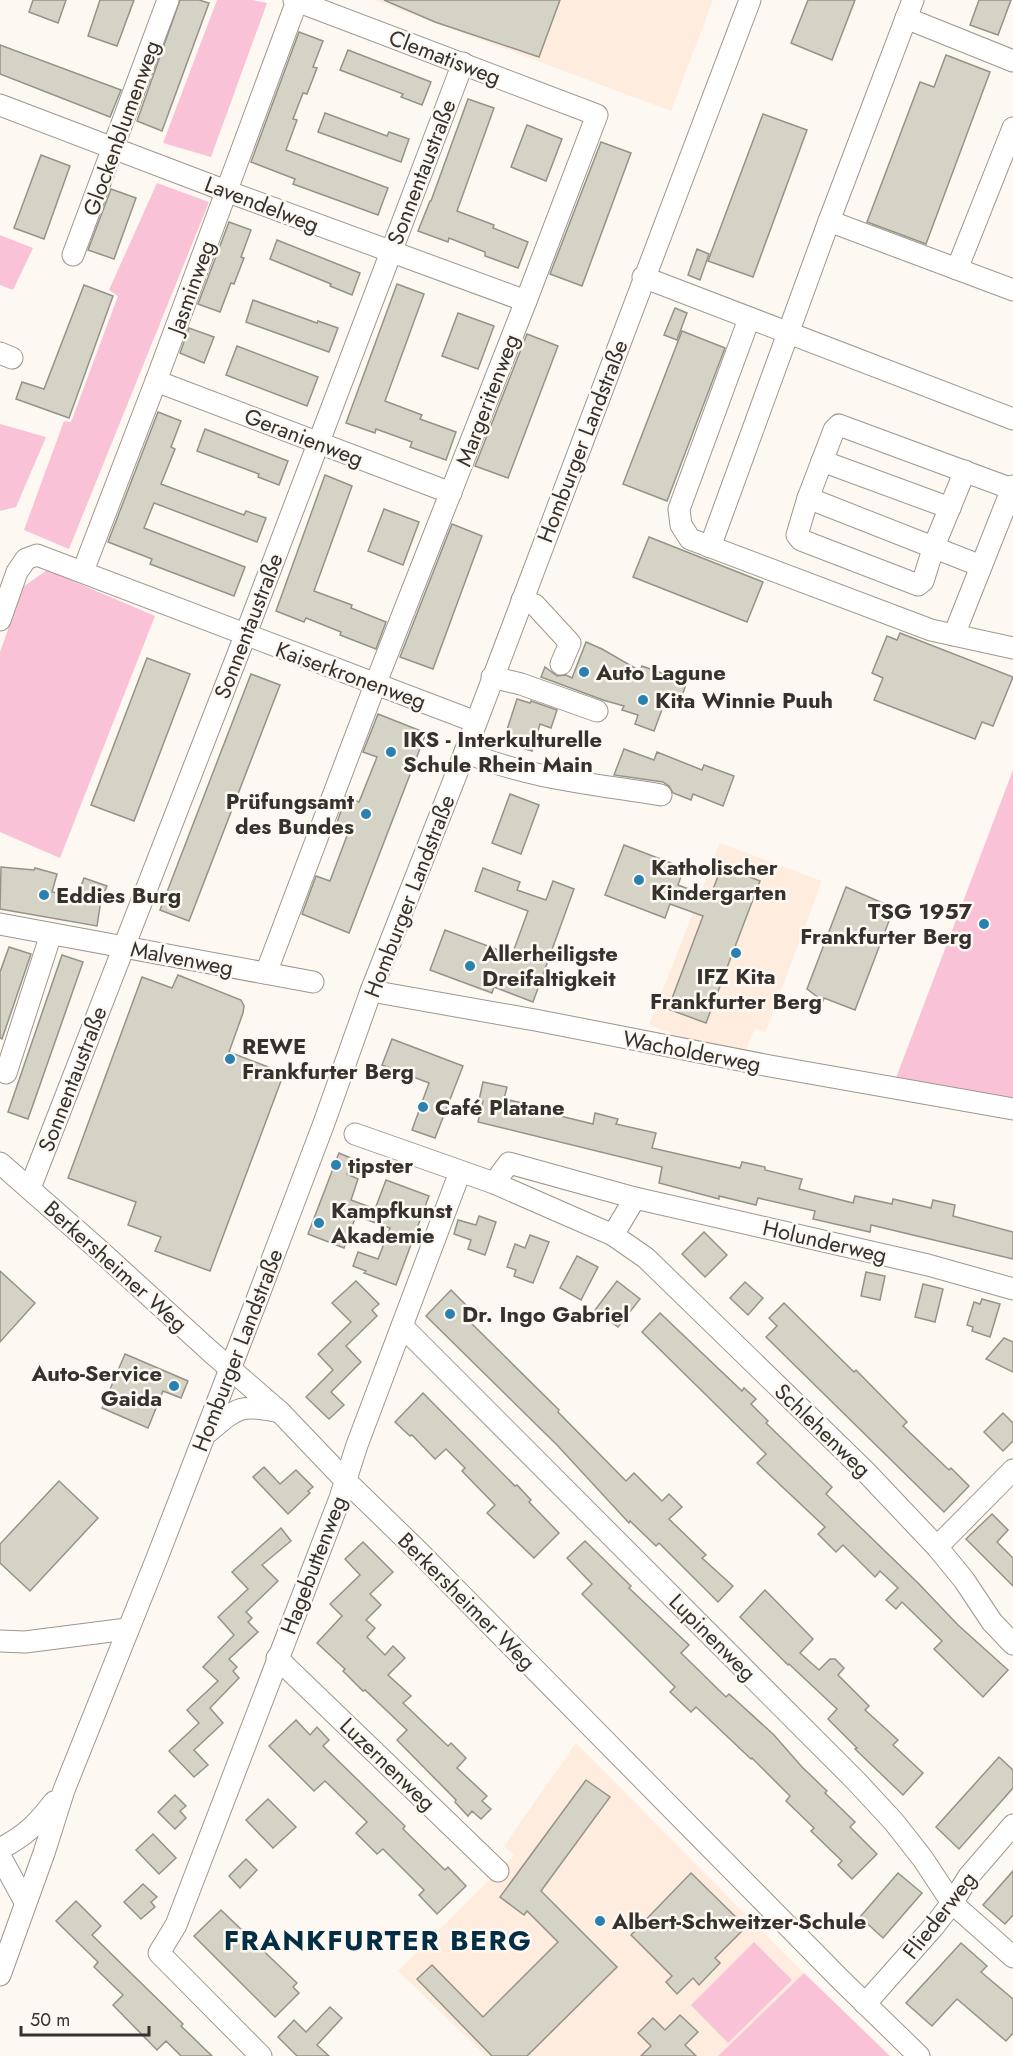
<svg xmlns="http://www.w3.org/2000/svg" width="1013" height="2056" viewBox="0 0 1013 2056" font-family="Jost,sans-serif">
<rect width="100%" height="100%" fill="#fef8f2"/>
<g fill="#feedde">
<path d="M374 0H713L671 111Z"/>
<path d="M720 843 822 881 765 1033 755 1028 745 1052 670 1039 671 1033 649 1025Z"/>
<path d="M576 1743 804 1973 718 2056H486L398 1971 514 1855 504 1846Z"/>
</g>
<g fill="#f9c2d7">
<path d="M217 0H253L267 3 211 157 163 143Z"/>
<path d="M157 183 209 202 69 549 24 530 64 421 71 422 118 296 109 290Z"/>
<path d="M0 235 33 248 13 290 0 285Z"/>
<path d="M0 424 46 437 16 507 0 511Z"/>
<path d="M47 570 155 616 60 858 0 832V652L23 587Z"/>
<path d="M1013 770V1100L896 1078Z"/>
<path d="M754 1942 792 1980 728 2043 691 2005Z"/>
<path d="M804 1973 890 2056H718Z"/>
</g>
<g fill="#d5d3c6" stroke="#959387" stroke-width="1.5">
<path d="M33 0H66L58 23 29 12Z"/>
<path d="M100 0H134L117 46 88 36Z"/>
<path d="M180 0H199L209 3 162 131 137 121Z"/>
<path d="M384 0H560L539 57 435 22Z"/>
<path d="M808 0H855L832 60 791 43Z"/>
<path d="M979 0H1011L998 35 970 25Z"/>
<path d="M299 32 323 41 313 67 317 68 307 94 303 93 293 119 297 120 286 150 388 188 378 215 293 184 295 179 251 162Z"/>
<path d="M0 45 121 90 110 117 0 74Z"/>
<path d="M348 50 431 82 422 105 401 97 403 94 340 70Z"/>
<path d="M946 55 990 72 926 244 867 222 920 82 934 87Z"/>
<path d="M468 99 494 108 457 211 494 225 493 228 528 242 518 268 485 256V252L449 238 448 242 418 231 430 201H431Z"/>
<path d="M325 113 387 136 389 132 409 139 401 162 318 132Z"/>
<path d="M763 114 807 130 753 277 708 261Z"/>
<path d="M527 125 562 139 546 181 511 167Z"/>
<path d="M601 142 631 153 582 286 550 274Z"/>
<path d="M41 155 70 166 44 239 14 228Z"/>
<path d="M111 189 136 198 114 259 88 250Z"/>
<path d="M229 222 251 230 241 257 244 258 234 284 231 283 220 312 198 304Z"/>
<path d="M277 240 360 273 352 295 330 286 331 284 270 259Z"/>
<path d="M697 249 709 254 700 280 688 275Z"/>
<path d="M397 284 424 294 385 401 422 415 420 419 456 432 446 460 410 447 412 442 376 429 375 433 346 423Z"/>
<path d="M84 285 113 296 69 418 16 399 22 382 44 389Z"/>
<path d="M253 300 317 323 318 321 338 328 329 352 246 322Z"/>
<path d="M675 308 687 313 677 340 664 335Z"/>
<path d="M458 313 494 326 478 369 442 356Z"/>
<path d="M189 328 214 337 204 363 180 353Z"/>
<path d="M682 331 725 348 667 501 623 484Z"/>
<path d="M527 334 558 346 508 478 475 466Z"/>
<path d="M237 346 318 377 307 406 226 375Z"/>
<path d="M158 412 181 421 171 447 175 449 161 484 244 515 246 511 266 518 257 542 154 503 144 528 245 567 234 596 150 564 152 559 108 542Z"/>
<path d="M205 429 288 461 279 485 258 477 259 474 197 451Z"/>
<path d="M325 475 352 486 314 591 352 605 351 608 386 622 376 649 340 635 341 632 306 618 304 622 276 611Z"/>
<path d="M384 509 419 522 403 565 368 551Z"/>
<path d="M452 524 482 536 433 669 400 657Z"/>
<path d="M649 537 763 582 747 622 633 577Z"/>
<path d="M900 633 1013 677 993 726 982 722 975 739 874 700 883 678 872 673 887 636 897 640Z"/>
<path d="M586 642 602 649 640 671 642 666 687 682 680 701 667 696 654 731 635 724 638 715 622 710 624 706 603 700 541 677 545 667 557 676 566 675 572 678Z"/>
<path d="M147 658 190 674 134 821 91 805Z"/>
<path d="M251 674 280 685 189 921 160 910Z"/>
<path d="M517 699 530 703 531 701 557 710 551 728 540 724 532 751 503 742Z"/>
<path d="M378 714 426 733 349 933 302 914 316 876 330 881 348 833 335 828 346 797 359 802 377 757 363 752Z"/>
<path d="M624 749 654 760 657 752 702 770 704 765 734 776 723 806 693 794 691 800 673 793 669 786 663 782 614 775Z"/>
<path d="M510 794 539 805 521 854 492 843Z"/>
<path d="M624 845 684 868 678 885 710 897 722 866 760 881 706 1023 668 1009 703 916 670 904 665 918 605 895Z"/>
<path d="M1 867 34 870 35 868 57 874 52 892 77 897 84 878 107 886 101 900 97 926 0 909Z"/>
<path d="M483 868 520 882 517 890 546 900 553 881 574 889 533 1002 494 987 492 993 430 970 445 930 512 955 528 911 475 891Z"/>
<path d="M846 887 894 908 855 1010 824 998 823 1001 807 989Z"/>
<path d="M9 947 31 954 2 1039 0 1038V972Z"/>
<path d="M62 955 83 962 28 1119 8 1112Z"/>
<path d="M178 975 241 1000 244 1006 243 1013 229 1052 284 1073 210 1271 155 1251 161 1237 128 1225 136 1202 68 1178 142 977 172 988Z"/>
<path d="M392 1039 463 1066 435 1138 412 1130 429 1083 382 1065Z"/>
<path d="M483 1082 507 1087 504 1099 541 1107 540 1111 593 1124 595 1113 618 1119 616 1124 656 1133 652 1148 740 1168 742 1162 765 1167V1170L802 1179 799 1189 853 1203 855 1196 892 1204 893 1199 931 1208 933 1200 955 1205 953 1216 1013 1232V1259L871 1225 870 1232 813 1219 815 1211 758 1198 756 1205 719 1196V1199L659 1183 662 1167 478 1122 483 1101 479 1100Z"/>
<path d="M339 1153 353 1159 347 1174 358 1179 351 1200 375 1209 386 1180 429 1196 396 1285 364 1273 366 1271 353 1266 358 1252 378 1259 390 1228 356 1216 344 1248 308 1234Z"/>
<path d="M479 1216 496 1222 485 1255 468 1249 471 1240 454 1234 458 1220 476 1225Z"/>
<path d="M704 1232 727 1255 705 1277 682 1254Z"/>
<path d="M530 1235 549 1242 533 1283 514 1276 516 1270 507 1267 515 1244 525 1248Z"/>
<path d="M577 1256 598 1267 581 1300 560 1288Z"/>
<path d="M0 1271 35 1303 0 1342Z"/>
<path d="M866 1272 885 1276 880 1300 861 1296Z"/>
<path d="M356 1281 379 1304 372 1310 377 1316 346 1346 361 1362 331 1392 344 1405 329 1419 306 1397 333 1370 318 1354 351 1322 332 1303Z"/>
<path d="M617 1281 640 1299 618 1327 595 1310Z"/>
<path d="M745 1282 763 1298 748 1315 730 1298Z"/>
<path d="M923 1284 943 1289 935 1322 915 1317Z"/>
<path d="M451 1290 467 1306 463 1320 472 1324 559 1410 558 1412 626 1481 634 1473 662 1501 669 1494 682 1507 669 1519 706 1555 702 1558 733 1586 718 1602 659 1543 656 1546 630 1521 629 1523 557 1445 426 1316Z"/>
<path d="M982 1299 1000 1304 990 1337 972 1331 973 1327 967 1325 974 1302 980 1304Z"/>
<path d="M784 1303 854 1372 856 1370 907 1422 903 1426 949 1470 951 1468 969 1486 944 1512 766 1337 777 1326 769 1318Z"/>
<path d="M660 1313 742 1391 744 1388 756 1399 751 1404 768 1421 766 1423 832 1487 826 1494 919 1584 958 1625 1008 1670 983 1697 934 1649 942 1641 902 1602 896 1609 886 1600 898 1588 880 1571 875 1577 843 1545 836 1552 818 1534 825 1527 757 1463 766 1454 642 1332Z"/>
<path d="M1004 1338 1013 1342V1372L986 1359Z"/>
<path d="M125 1354 188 1381 181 1398 163 1391 148 1428 102 1408Z"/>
<path d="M423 1393 515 1486 517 1485 531 1500 529 1502 559 1533 534 1558 487 1513 495 1505 462 1471 465 1468 446 1449 435 1459 412 1435 410 1436 395 1422Z"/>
<path d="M1003 1413 1013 1423V1441L1003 1451 984 1432Z"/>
<path d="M264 1467 280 1484 296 1470 313 1487 308 1491 310 1493 288 1514 253 1477Z"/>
<path d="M59 1481 98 1518 30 1591 0 1563V1544Z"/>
<path d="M992 1514 1008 1530 997 1542 1013 1558V1586L966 1539Z"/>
<path d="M281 1528 291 1541 262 1565 278 1581 246 1612 252 1618 248 1622 258 1632 229 1659 237 1667 233 1671 239 1678 210 1708 223 1723 194 1750 208 1765 194 1777 169 1751 199 1723 187 1710 218 1681 203 1667 234 1635 218 1617 248 1589 232 1572Z"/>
<path d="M585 1541 631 1586 629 1588 689 1645 681 1653 726 1697 729 1694 774 1735 802 1767 827 1791 825 1793 855 1822 850 1827 877 1854 852 1879 838 1865 842 1861 811 1831 814 1828 786 1801 790 1796 752 1758 751 1759 696 1707 691 1712 670 1692 675 1687 582 1594 592 1584 567 1558Z"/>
<path d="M363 1542 393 1572 370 1594 381 1605 366 1620 375 1628 367 1637 385 1655 393 1646 405 1658 388 1675 411 1696 403 1703 448 1746 451 1743 466 1758 457 1768 487 1796 482 1801 491 1809 481 1819 472 1811 468 1816 455 1802 456 1800 397 1740 407 1730 365 1690 363 1691 343 1671 345 1669 317 1643 342 1616 330 1604 360 1575 345 1559Z"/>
<path d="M765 1590 813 1639 800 1653 819 1670 830 1659H835L844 1668 838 1675 869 1706 865 1710 898 1740 893 1745 923 1773 903 1795 855 1749 857 1748 828 1719 837 1709 789 1664 788 1665 740 1617Z"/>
<path d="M296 1720 310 1735 317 1727 329 1740 323 1746 405 1826 403 1829 445 1870 448 1867 466 1886 437 1914 419 1895 424 1890 383 1849 377 1854 356 1833 367 1822 325 1781 314 1791 269 1746Z"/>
<path d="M999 1757 1013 1770V1788L959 1849 936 1827Z"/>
<path d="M586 1780 610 1797 541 1891 617 1967 527 2056H492L417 1979 432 1965 483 2017 558 1942 527 1911 524 1915 500 1897Z"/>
<path d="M175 1795 186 1806 180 1811 186 1818 175 1829 158 1812Z"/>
<path d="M268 1799 296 1827 273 1848 246 1820Z"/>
<path d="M153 1834 176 1858 159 1874 136 1850Z"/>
<path d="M246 1859 257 1870 240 1888 229 1876Z"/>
<path d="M1013 1871V1915L1005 1924 983 1905Z"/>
<path d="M691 1873 746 1927 715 1958 720 1963 699 1985 693 1978 677 1994 666 1982 672 1976 631 1935Z"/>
<path d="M898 1873 922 1893 883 1938 860 1917Z"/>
<path d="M143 1884 157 1897 151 1902 155 1907 141 1919 124 1902Z"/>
<path d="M76 1901 101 1926 92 1935 183 2024 181 2026 212 2056H181L166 2041 157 2050 113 2005 123 1995 94 1967 98 1962 56 1921Z"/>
<path d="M221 1910 297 1983 293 1987 299 1993 275 2017 194 1936Z"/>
<path d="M961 1943 987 1966 981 1972 1013 1999V2033L1006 2041 957 1999 932 2026 906 2003Z"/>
<path d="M330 2007 342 2018 317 2045 329 2056H297L278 2037 294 2020 306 2032Z"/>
<path d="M680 2015 698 2032 685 2045 696 2056H641L651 2046 638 2033 653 2018 665 2030Z"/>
</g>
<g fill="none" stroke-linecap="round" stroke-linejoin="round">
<defs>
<g id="minor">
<path d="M906 18 1013 61"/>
<path d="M0 105 226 191 526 301"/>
<path d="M829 221 957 269 1013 128"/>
<path d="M73 255 168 0"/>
<path d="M957 269 1013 290"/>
<path d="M643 277 1013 419"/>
<path d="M749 319 679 509 681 525 690 539 931 630 1013 648"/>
<path d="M0 353 12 358"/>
<path d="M156 381 451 493"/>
<path d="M822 461 950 508"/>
<path d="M965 471 934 546 923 581 918 585 801 540 797 535 808 498 981 566"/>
<path d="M808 498 834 430 839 425 1012 489"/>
<path d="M710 547 829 221 913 0"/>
<path d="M83 571 156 381 297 1"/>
<path d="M522 600 535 605 570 643 561 664"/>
<path d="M0 620 17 572 26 559 37 555 476 722"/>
<path d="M954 635 1013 486"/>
<path d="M492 677 521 684 597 711"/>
<path d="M465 752C527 778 595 784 661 795"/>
<path d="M0 924 313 982"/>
<path d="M266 973 375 685 526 301 597 115 294 0"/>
<path d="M371 991 535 1020 770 1066 1013 1109"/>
<path d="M0 1068 6 1073 51 934"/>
<path d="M355 1134 494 1183 613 1235 646 1258 865 1471 937 1547 964 1580 992 1622 1013 1644"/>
<path d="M0 1163 99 1250 211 1352 280 1412 345 1480 417 1550 841 1980 919 2056"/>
<path d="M494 1183 509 1163 635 1198"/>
<path d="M30 1188 245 636 463 63"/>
<path d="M613 1235 635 1198 928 1265 1013 1289"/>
<path d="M402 1326 856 1781 894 1822 923 1859 952 1903 1013 1957"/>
<path d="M206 1434C237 1408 239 1403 280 1412"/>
<path d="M937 1547 1013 1470"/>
<path d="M0 1641 25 1642 127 1629"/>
<path d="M277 1658 498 1871"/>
<path d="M0 1849C26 1835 36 1825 54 1802"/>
<path d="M0 1856 25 1902"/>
<path d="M0 1975 44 1853 64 1790 157 1558 256 1302 324 1123 371 991 465 752 750 0"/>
<path d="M865 2004 935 1925 952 1903 969 1876 1013 1825"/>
<path d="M261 2056 159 1953 176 1925 340 1498 357 1445 460 1172"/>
</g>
</defs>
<use href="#minor" stroke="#a0968d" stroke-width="23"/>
<use href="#minor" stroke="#fff" stroke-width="21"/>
</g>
<g fill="#2a81b0" stroke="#fef8f2" stroke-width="2">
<circle cx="584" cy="672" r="6"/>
<circle cx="643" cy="700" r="6"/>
<circle cx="391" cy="752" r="6"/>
<circle cx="366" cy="814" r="6"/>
<circle cx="639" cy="880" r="6"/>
<circle cx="44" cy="895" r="6"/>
<circle cx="984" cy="924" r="6"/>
<circle cx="736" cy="953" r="6"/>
<circle cx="470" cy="966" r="6"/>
<circle cx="230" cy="1059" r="6"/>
<circle cx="423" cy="1107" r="6"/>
<circle cx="336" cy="1165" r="6"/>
<circle cx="319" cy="1223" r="6"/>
<circle cx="450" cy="1314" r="6"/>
<circle cx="174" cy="1386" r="6"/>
<circle cx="600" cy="1921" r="6"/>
</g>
<g text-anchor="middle" stroke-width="5" stroke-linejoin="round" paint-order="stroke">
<g font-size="22" fill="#36312e" stroke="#fef8f2">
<text transform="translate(445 57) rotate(21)" y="8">Clematisweg</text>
<text transform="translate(121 128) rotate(-70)" y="8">Glockenblumenweg</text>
<text transform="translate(421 172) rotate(-69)" y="8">Sonnentaustraße</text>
<text transform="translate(262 204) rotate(21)" y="8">Lavendelweg</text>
<text transform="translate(191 287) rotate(-70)" y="8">Jasminweg</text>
<text transform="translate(487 400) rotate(-69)" y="8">Margeritenweg</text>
<text transform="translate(304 437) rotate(21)" y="8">Geranienweg</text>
<text transform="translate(582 441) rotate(-69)" y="8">Homburger Landstraße</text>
<text transform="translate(248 626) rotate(-69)" y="8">Sonnentaustraße</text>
<text transform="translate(351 675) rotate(20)" y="8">Kaiserkronenweg</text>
<text transform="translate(409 896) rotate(-69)" y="8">Homburger Landstraße</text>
<text transform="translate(182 958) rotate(11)" y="8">Malvenweg</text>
<text transform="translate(692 1051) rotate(11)" y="8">Wacholderweg</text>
<text transform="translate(72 1079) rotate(-69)" y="8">Sonnentaustraße</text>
<text transform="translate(825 1241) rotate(13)" y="8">Holunderweg</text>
<text transform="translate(116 1266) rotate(42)" y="8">Berkersheimer Weg</text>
<text transform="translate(237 1350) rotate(-69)" y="8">Homburger Landstraße</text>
<text transform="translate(823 1430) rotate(44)" y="8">Schlehenweg</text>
<text transform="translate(313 1565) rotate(-69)" y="8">Hagebuttenweg</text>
<text transform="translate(467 1601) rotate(45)" y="8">Berkersheimer Weg</text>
<text transform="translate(713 1637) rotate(45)" y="8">Lupinenweg</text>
<text transform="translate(388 1764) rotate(44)" y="8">Luzernenweg</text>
<text transform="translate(939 1915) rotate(-52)" y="8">Fliederweg</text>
</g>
<g font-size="22" font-weight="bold" fill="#36312e" stroke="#fef8f2" text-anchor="start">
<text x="596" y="680">Auto Lagune</text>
<text x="655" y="708">Kita Winnie Puuh</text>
<text x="403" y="747">IKS - Interkulturelle<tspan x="403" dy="25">Schule Rhein Main</tspan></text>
<text x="354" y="809" text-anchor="end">Prüfungsamt<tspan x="354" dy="25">des Bundes</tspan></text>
<text x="651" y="875">Katholischer<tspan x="651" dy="25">Kindergarten</tspan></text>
<text x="56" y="903">Eddies Burg</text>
<text x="972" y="919" text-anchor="end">TSG 1957<tspan x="972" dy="25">Frankfurter Berg</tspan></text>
<text x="482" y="961">Allerheiligste<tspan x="482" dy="25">Dreifaltigkeit</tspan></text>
<text x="736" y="984" text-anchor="middle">IFZ Kita<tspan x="736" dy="25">Frankfurter Berg</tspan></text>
<text x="242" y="1054">REWE<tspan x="242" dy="25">Frankfurter Berg</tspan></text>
<text x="435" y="1115">Café Platane</text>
<text x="348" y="1173">tipster</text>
<text x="331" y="1218">Kampfkunst<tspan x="331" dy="25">Akademie</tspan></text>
<text x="462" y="1322">Dr. Ingo Gabriel</text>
<text x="162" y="1381" text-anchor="end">Auto-Service<tspan x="162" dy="25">Gaida</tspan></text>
<text x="612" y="1929">Albert-Schweitzer-Schule</text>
</g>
<g font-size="28" font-weight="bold" letter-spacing="1.5" fill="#032e44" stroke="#fef8f2">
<text x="378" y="1950">FRANKFURTER BERG</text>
</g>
</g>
<path d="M21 2026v9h128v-9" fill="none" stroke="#36312e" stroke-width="3"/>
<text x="30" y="2026" font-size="18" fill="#36312e" stroke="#fef8f2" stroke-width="4.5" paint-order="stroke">50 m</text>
</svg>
